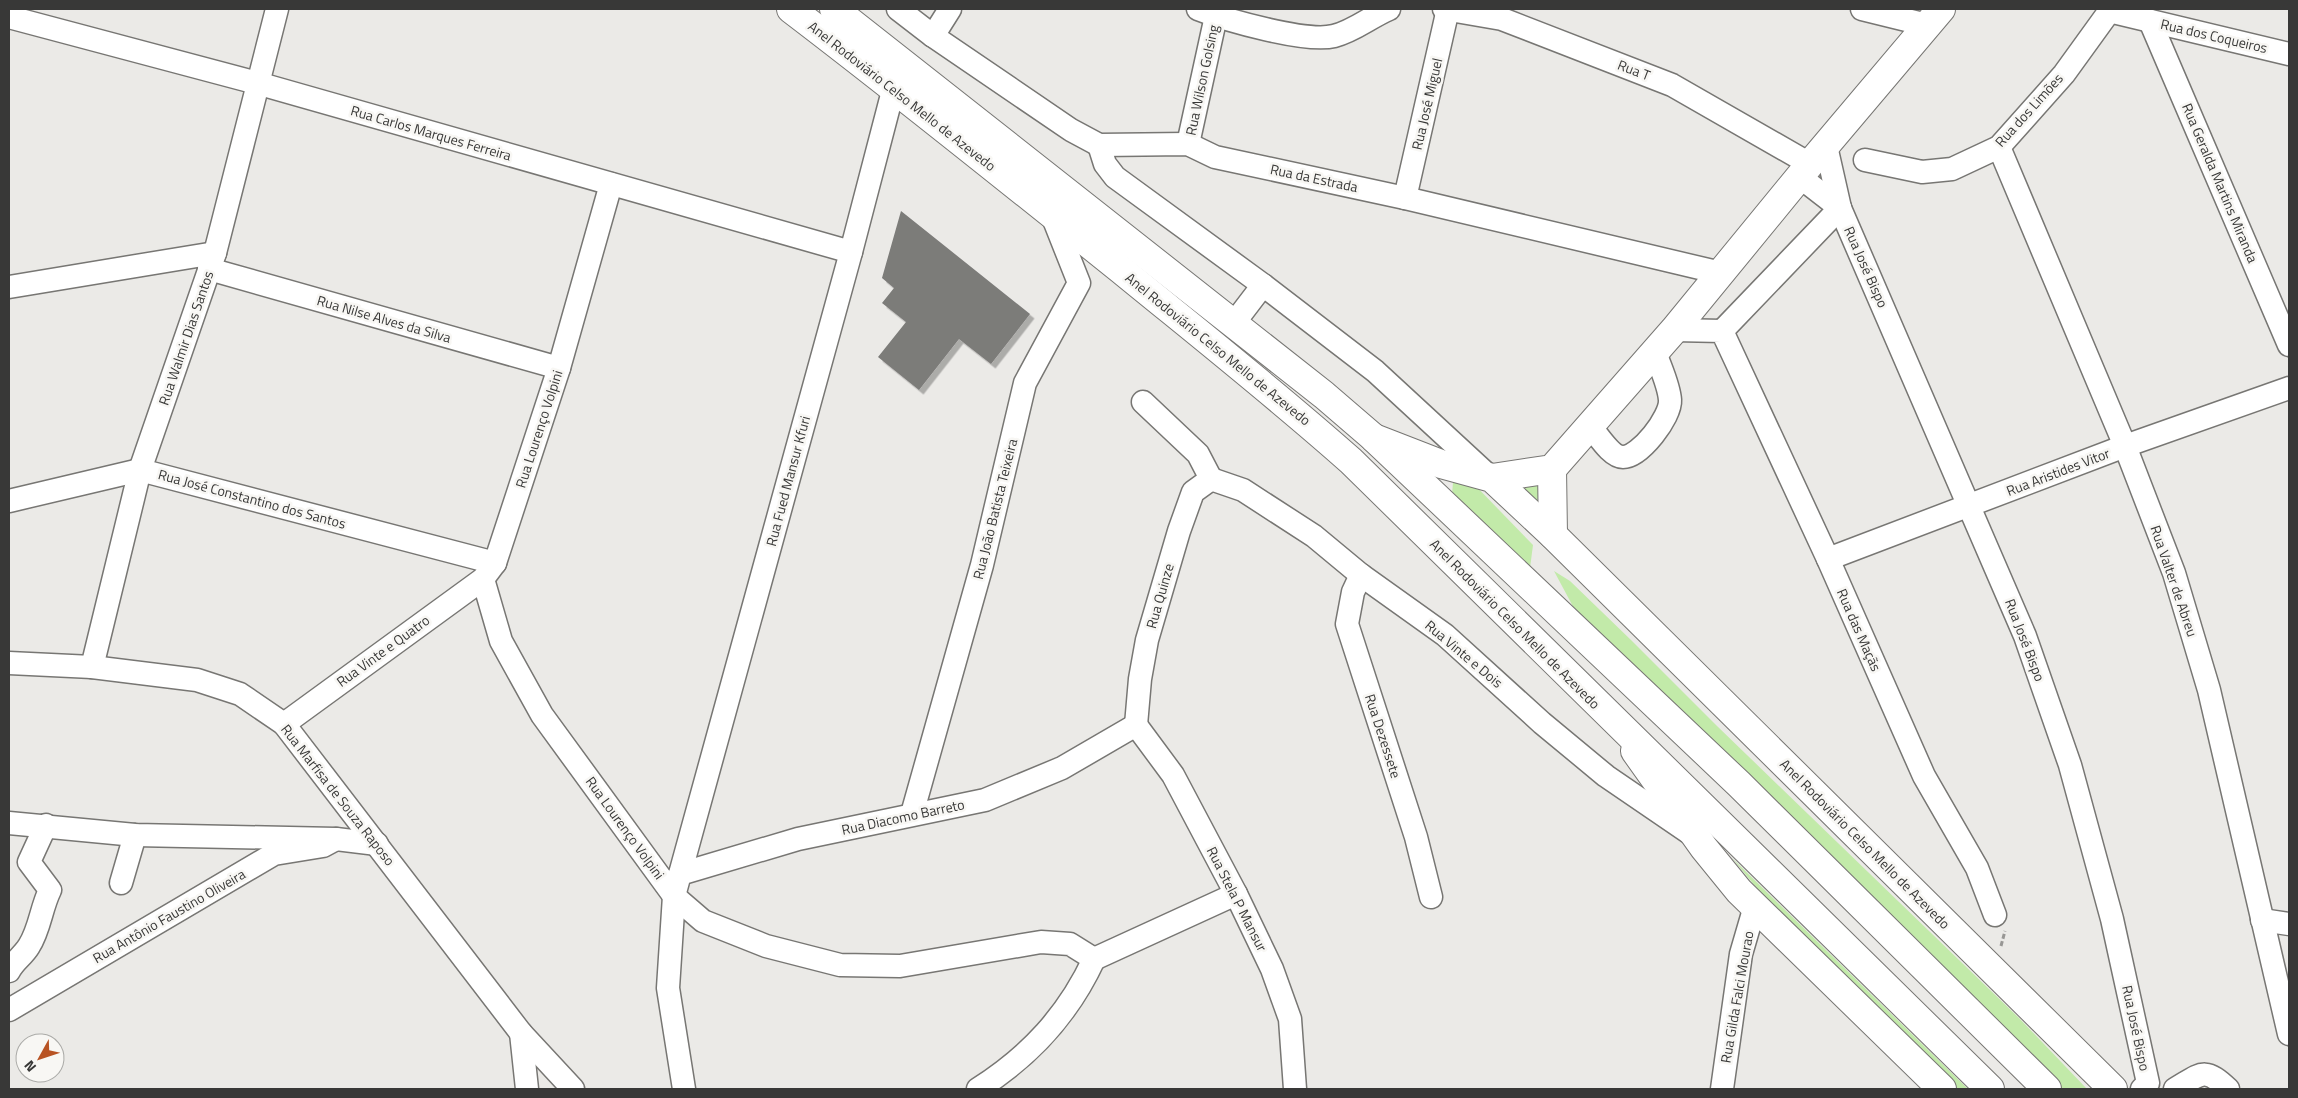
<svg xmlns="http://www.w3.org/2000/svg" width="2298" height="1098" viewBox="0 0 2298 1098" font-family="'Titillium Web',sans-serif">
<defs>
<filter id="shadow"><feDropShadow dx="4.5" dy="4.5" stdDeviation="0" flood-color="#0004"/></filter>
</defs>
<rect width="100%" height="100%" fill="#ebeae7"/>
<g fill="#c2eaa9">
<path d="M1542 478V509L1513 483Z"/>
<path d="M1470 480 1533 545 1530 568 1452 495 1453 482Z"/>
<path d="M1554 571 1570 581 1631 640 1717 726 2019 1018 2087 1089H2061L1577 614Z"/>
<path d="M1732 858 1968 1089H1953L1764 897Z"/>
</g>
<path fill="#7c7b79" filter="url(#shadow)" d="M901 211 1030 314 991 364 959 339 919 390 878 357 906 322 882 303 894 288 882 278Z"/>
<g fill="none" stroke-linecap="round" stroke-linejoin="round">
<defs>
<g id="minor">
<path d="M898 9 933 36 1071 130 1099 145 1188 144 1215 157 1405 198 1721 273"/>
<path d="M1198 9C1226 20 1306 43 1334 36 1354 31 1370 17 1389 9"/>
<path d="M1444 9 1502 19 1672 85 1810 164"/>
<path d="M1862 9 1927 25"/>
<path d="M2109 11 2289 54"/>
<path d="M9 17 257 83 851 252"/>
<path d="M2150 21 2289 345"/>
<path d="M933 36 950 9"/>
<path d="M1188 144 1216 16"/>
<path d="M1099 145 1105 164 1115 177 1263 285 1375 371 1491 478"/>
<path d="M1826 146 1840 208 2025 636 2070 765 2112 919 2148 1083 2142 1089"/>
<path d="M1999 147 2125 446 2174 573 2209 690 2289 1034"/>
<path d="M1865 160 1922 172 1952 169 1999 147 2064 74 2111 9"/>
<path d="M1800 177 1840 208"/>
<path d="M1405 198 1448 9"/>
<path d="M209 269 559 368"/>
<path d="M9 287 215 253"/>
<path d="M1234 323 1263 285"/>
<path d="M1674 330 1722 331 1828 559 1924 776 1977 868 1995 915"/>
<path d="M1722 331 1840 208"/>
<path d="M1143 402 1198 454 1211 479"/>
<path d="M1590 426C1598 435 1611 457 1623 457 1640 457 1671 417 1670 400 1669 385 1660 367 1655 352"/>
<path d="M1211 479 1243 490 1314 536 1361 575 1445 635 1542 723 1606 776 1688 832"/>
<path d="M9 501 140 470 495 563"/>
<path d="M1828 559 2125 446 2289 388"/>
<path d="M1361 575 1353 592 1347 624 1416 837 1431 897"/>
<path d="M483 579 501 641 542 715 674 896 703 921 766 946 840 965 900 966 1041 942 1070 944 1094 959C1068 1015 1030 1056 978 1089"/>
<path d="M9 663 92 667 197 680 240 694 284 724 521 1033 573 1089"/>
<path d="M92 667 140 470 215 253 277 9"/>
<path d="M284 724 483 579 495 563 559 368 611 184"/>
<path d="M1136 725 1173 775 1236 894 1272 969 1290 1019 1295 1089"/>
<path d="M1136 725 1140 679 1147 640 1179 531 1193 492 1211 479"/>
<path d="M912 814 982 565 1025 383 1079 283 1052 215"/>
<path d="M9 823 135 835 336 839 377 844"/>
<path d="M680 874 851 252 894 87"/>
<path d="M121 883 135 835"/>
<path d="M2262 920 2289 924"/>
<path d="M1094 959 1236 894"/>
<path d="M9 971C14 961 23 956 29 946 40 929 41 908 50 890L29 862 46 825"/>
<path d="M9 1010 274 854 323 846 336 839"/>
<path d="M521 1033 527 1089"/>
<path d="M684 1089 668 988 674 896 680 874 798 839 985 800 1062 768 1136 725"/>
<path d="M1722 1089 1741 954 1755 906"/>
<path d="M2175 1089C2201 1074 2204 1066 2228 1089"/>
</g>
<g id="major">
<path d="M1374 438 1441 464 1492 478 1553 535 2113 1089"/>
<path d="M1552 469 1553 535"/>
<path d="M1492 478 1552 469 1674 330 1810 164 1941 9"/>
<path d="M1635 751 1704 848 1739 891 1942 1089"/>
</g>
<g id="highway">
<path d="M791 9C904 95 1014 184 1125 273 1201 335 1278 396 1351 461L1990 1089"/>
<path d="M834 9 1324 395 1374 438 1739 784 2047 1089"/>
</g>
</defs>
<use href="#minor" stroke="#777673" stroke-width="25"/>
<use href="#major" stroke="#777673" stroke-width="30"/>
<use href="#highway" stroke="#777673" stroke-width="30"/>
<path stroke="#989795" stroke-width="3" stroke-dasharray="5 2.5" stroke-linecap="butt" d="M2001 946 2005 931"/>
<use href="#minor" stroke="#fff" stroke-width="22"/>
<use href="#major" stroke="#fff" stroke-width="28"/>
<use href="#highway" stroke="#fff" stroke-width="28"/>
</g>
<g text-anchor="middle" stroke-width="5" stroke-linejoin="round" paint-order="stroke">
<g font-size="14" fill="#383837" stroke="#f8f7f4">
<text transform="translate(2214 36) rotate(13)" y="5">Rua dos Coqueiros</text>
<text transform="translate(1634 70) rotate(21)" y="5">Rua T</text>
<text transform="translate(1202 80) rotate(-78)" y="5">Rua Wilson Golsing</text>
<text transform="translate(902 96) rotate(38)" y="5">Anel Rodoviário Celso Mello de Azevedo</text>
<text transform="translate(1427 104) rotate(-77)" y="5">Rua José Miguel</text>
<text transform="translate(2029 110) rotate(-48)" y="5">Rua dos Limões</text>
<text transform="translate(431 133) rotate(16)" y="5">Rua Carlos Marques Ferreira</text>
<text transform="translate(1314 178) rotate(12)" y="5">Rua da Estrada</text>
<text transform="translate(2220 183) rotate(67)" y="5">Rua Geralda Martins Miranda</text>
<text transform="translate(1866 267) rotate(66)" y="5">Rua José Bispo</text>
<text transform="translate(384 319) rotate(16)" y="5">Rua Nilse Alves da Silva</text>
<text transform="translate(186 338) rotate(-71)" y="5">Rua Walmir Dias Santos</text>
<text transform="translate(1218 349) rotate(39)" y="5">Anel Rodoviário Celso Mello de Azevedo</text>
<text transform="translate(539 429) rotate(-72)" y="5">Rua Lourenço Volpini</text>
<text transform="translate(2058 472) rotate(-21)" y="5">Rua Aristides Vitor</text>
<text transform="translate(788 481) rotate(-75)" y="5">Rua Fued Mansur Kfuri</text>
<text transform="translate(252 499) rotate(15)" y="5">Rua José Constantino dos Santos</text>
<text transform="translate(995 509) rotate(-76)" y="5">Rua João Batista Teixeira</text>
<text transform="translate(2174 581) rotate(71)" y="5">Rua Valter de Abreu</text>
<text transform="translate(1160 596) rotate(-74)" y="5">Rua Quinze</text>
<text transform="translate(1515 624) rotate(45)" y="5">Anel Rodoviário Celso Mello de Azevedo</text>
<text transform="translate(1859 630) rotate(66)" y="5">Rua das Maçãs</text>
<text transform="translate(2025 640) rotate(69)" y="5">Rua José Bispo</text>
<text transform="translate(383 651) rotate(-36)" y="5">Rua Vinte e Quatro</text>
<text transform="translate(1464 654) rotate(40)" y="5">Rua Vinte e Dois</text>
<text transform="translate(1383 736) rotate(72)" y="5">Rua Dezessete</text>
<text transform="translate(338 795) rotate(52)" y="5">Rua Marfisa de Souza Raposo</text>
<text transform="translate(903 817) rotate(-12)" y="5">Rua Diacomo Barreto</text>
<text transform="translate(625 828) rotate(54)" y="5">Rua Lourenço Volpini</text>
<text transform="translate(1865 844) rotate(45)" y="5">Anel Rodoviário Celso Mello de Azevedo</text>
<text transform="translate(1237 899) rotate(63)" y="5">Rua Stela P Mansur</text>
<text transform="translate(169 916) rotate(-30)" y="5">Rua Antônio Faustino Oliveira</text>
<text transform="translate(1737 997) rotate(-80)" y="5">Rua Gilda Falci Mourao</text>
<text transform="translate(2136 1028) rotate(78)" y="5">Rua José Bispo</text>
</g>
</g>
<rect width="2298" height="1098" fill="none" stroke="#383837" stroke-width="20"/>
<g transform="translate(40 1058) rotate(230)"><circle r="24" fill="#f8f7f4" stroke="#ababa8"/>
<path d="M0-4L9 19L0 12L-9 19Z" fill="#b85323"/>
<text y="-8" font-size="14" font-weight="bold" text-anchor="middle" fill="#383837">N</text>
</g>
</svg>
